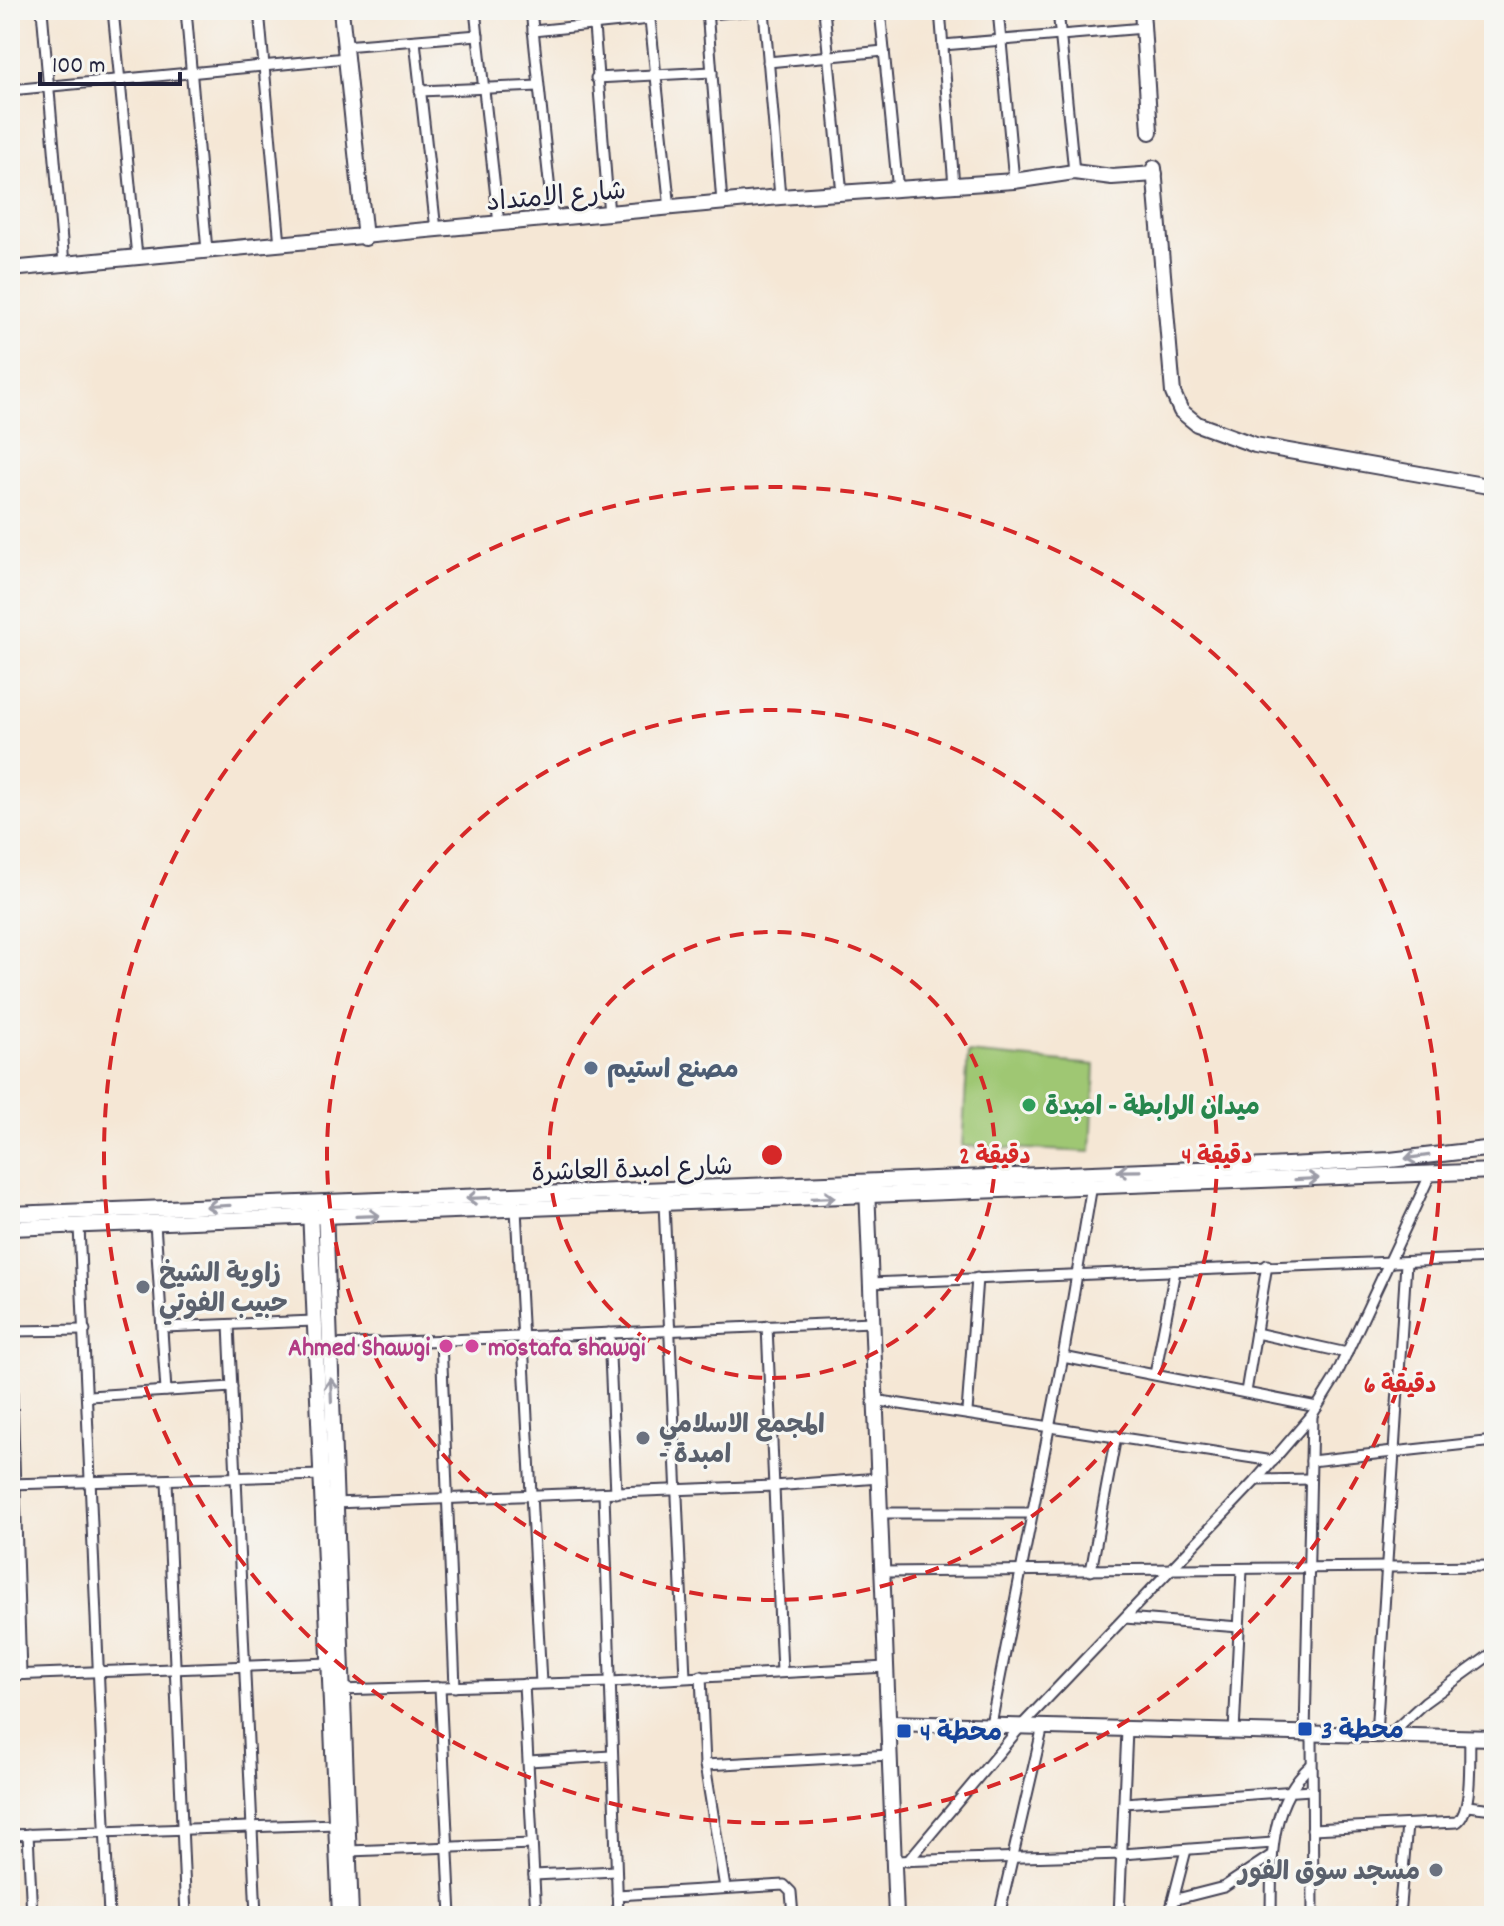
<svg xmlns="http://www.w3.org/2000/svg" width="1504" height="1926" viewBox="0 0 1504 1926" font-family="Dekko,'Playpen Sans Arabic',sans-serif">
<rect width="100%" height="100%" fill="#f6f6f2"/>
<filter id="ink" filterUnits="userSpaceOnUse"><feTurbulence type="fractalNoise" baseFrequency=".0125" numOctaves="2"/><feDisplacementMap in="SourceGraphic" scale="16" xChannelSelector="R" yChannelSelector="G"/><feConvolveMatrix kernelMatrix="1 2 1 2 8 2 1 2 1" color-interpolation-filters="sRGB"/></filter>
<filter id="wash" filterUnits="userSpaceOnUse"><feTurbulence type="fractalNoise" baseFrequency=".006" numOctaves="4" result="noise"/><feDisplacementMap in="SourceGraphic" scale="32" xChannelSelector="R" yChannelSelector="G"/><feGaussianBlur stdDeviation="1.8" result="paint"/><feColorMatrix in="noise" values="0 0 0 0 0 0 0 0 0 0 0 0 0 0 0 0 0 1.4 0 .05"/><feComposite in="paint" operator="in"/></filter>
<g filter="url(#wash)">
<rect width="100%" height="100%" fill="#f5e7d5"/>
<path fill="#9fc773" stroke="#607457" stroke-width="2" d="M968 1053 1095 1065 1091 1152 962 1146Z"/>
</g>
<g filter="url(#ink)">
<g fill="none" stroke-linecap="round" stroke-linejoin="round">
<defs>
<g id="street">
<path d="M42 10 64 264"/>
<path d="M113 10 137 257"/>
<path d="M186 10 207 251"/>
<path d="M259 10 280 245"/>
<path d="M475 10 499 224"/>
<path d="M531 10 553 220"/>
<path d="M649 10 670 209"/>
<path d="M707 10 722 203"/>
<path d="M764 10 780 197"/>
<path d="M824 10 842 194"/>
<path d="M880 10 898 191"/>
<path d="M940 10 954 186"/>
<path d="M998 10 1014 181"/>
<path d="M1058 10 1074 172"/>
<path d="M708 14 759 10"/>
<path d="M594 26 609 215"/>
<path d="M533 31 650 19"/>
<path d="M415 41 436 230"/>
<path d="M943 45 1144 28"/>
<path d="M344 46 478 35"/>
<path d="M768 62 884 51"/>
<path d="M596 78 712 72"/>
<path d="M10 90 346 58"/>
<path d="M420 91 538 86"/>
<path d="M664 1203 685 1677"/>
<path d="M516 1209 541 1683"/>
<path d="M155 1223 166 1391"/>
<path d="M79 1226 109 1916"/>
<path d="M870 1283 1494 1258"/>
<path d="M229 1325 256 1916"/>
<path d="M767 1326 782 1672"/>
<path d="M164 1327 314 1321"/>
<path d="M10 1331 85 1330"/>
<path d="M609 1333 616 1493"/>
<path d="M1256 1333 1347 1353"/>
<path d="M10 1334 21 1674"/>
<path d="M441 1340 455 1687"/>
<path d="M330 1345 872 1322"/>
<path d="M1063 1357 1317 1407"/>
<path d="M1155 1374 1175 1271"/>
<path d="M1246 1392 1267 1265"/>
<path d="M89 1396 232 1387"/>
<path d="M874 1400 1273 1461"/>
<path d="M967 1412 977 1278"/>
<path d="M1311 1461 1494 1441"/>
<path d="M1256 1480 1310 1479"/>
<path d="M167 1481 186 1916"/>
<path d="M10 1484 322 1475"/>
<path d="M604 1494 618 1916"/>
<path d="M334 1503 774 1486 879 1478"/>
<path d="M881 1513H1032"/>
<path d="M1091 1571 1116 1436"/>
<path d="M882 1572 1494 1566"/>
<path d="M1125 1618 1239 1627"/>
<path d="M10 1675 329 1663"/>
<path d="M701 1676 705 1765 725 1888"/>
<path d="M524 1684 536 1916"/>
<path d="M440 1687 451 1916"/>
<path d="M338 1690 611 1682 886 1667"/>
<path d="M991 1724 1063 1357 1092 1185"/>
<path d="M1234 1732 1242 1570"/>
<path d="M1305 1734 1312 1415"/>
<path d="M1312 1734 1313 1916"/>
<path d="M1376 1735 1406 1263"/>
<path d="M1388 1736 1425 1702 1494 1652"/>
<path d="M529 1761 611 1756"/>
<path d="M705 1765 890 1755"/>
<path d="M1124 1803 1311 1790"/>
<path d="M1467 1806 1494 1809"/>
<path d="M1312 1829 1457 1822C1473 1811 1469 1758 1470 1738"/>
<path d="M28 1834 32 1916"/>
<path d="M10 1835 337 1824"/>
<path d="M349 1851 532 1844"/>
<path d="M894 1861 1122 1854 1273 1843"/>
<path d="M908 1861 1022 1725 1256 1480 1312 1415 1335 1378 1431 1173"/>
<path d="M534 1875 616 1871"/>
<path d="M617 1895 784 1885 791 1892 793 1916"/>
<path d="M1173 1900 1224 1887 1272 1855"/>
<path d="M999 1916 1043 1726"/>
<path d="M1119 1916 1127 1730"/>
<path d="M1169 1916 1186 1850"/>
<path d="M1271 1916C1272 1862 1267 1805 1311 1765"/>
<path d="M1399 1916 1407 1825"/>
</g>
<g id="secondary">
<path d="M341 10 365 238"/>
<path d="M1142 10 1150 132"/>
<path d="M1154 168 1173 393 1181 411 1197 424 1255 445 1494 487"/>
<path d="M10 269 780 197 1014 181 1074 172 1112 177 1155 174"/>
<path d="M867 1187 896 1916"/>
<path d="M310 1209 340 1916"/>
<path d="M325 1209 351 1916"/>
<path d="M10 1214 1224 1168 1390 1160 1494 1148"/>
<path d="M10 1228 1494 1171"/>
<path d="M889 1723 1494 1738"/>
</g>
</defs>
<use href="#street" stroke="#424052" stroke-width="13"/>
<use href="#secondary" stroke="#424052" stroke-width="18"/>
<use href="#street" stroke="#fff" stroke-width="9"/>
<use href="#secondary" stroke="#fff" stroke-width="14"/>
</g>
<defs><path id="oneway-shaft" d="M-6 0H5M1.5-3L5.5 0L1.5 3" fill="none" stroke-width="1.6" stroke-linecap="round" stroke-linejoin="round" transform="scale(2)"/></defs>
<g stroke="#9c9ca7">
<use href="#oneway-shaft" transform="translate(1417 1157) rotate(172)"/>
<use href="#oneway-shaft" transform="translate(1129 1171) rotate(179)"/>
<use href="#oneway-shaft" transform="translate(1307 1179) rotate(-3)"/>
<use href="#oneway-shaft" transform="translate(478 1198) rotate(178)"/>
<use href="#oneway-shaft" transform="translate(823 1198) rotate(-2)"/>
<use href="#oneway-shaft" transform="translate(218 1206) rotate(177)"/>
<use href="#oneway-shaft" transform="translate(368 1216) rotate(-2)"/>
<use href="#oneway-shaft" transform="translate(331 1390) rotate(-92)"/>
</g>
</g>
<g fill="none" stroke="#d62828" stroke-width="4" stroke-dasharray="14 10">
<circle cx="772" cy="1155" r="223"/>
<circle cx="772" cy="1155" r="445"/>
<circle cx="772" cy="1155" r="668"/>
</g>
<circle fill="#5c6f8a" stroke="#f6f6f2" stroke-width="3" cx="591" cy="1068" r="8"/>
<circle fill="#2e9e5b" stroke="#f6f6f2" stroke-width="3" cx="1029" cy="1105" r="8"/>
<g fill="#6b7280" stroke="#f6f6f2" stroke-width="3">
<circle cx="143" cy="1287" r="8"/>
<circle cx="643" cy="1438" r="8"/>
<circle cx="1436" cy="1870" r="8"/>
</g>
<g fill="#d1479c" stroke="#f6f6f2" stroke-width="3">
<circle cx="446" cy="1346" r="8"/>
<circle cx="472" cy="1346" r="8"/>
</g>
<g fill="#1a4fb4" stroke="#f6f6f2" stroke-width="3">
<rect x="1297" y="1721" width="16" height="16" rx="4"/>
<rect x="896" y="1723" width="16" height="16" rx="4"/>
</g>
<g text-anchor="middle" stroke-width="6" stroke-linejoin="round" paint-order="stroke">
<g font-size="26" fill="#22223b" stroke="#f6f6f2">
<text transform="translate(556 195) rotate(-5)" y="9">شارع الامتداد</text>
<text transform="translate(632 1168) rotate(-2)" y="9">شارع امبدة العاشرة</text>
</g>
<g font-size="26" font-weight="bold" fill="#4e5e75" stroke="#f6f6f2" text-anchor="start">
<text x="607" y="1077">مصنع استيم</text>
</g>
<g font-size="26" font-weight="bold" fill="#27864d" stroke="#f6f6f2" text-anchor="start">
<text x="1045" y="1114">ميدان الرابطة - امبدة</text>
</g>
<g font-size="26" font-weight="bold" fill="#5b616d" stroke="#f6f6f2" text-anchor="start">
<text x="159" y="1281">زاوية الشيخ<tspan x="159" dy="30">حبيب الفوتي</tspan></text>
<text x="659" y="1432">المجمع الاسلامي<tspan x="659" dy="30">- امبدة</tspan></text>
<text x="1420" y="1879" text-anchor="end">مسجد سوق الفور</text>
</g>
<g font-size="26" font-weight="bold" fill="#b23c85" stroke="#f6f6f2" text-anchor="end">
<text x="430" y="1355">Ahmed Shawgi</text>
<text x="488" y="1355" text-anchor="start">mostafa shawgi</text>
</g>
<g font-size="26" font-weight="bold" fill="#164399" stroke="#f6f6f2" text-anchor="start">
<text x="1321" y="1738">محطة 3</text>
<text x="920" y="1740">محطة 4</text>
</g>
</g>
<circle cx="772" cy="1155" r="12" fill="#d62828" stroke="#f6f6f2" stroke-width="4"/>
<g font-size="24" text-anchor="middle" font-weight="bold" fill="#d62828" stroke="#f6f6f2" stroke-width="6" stroke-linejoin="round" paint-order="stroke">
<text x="995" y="1163">2 دقيقة</text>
<text x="1217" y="1163">4 دقيقة</text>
<text x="1400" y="1392">6 دقيقة</text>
</g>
<rect width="1504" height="1926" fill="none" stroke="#f6f6f2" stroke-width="40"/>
<path d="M40 72v12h140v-12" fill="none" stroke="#22223b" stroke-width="4"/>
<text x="52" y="72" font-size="24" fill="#22223b" stroke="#f6f6f2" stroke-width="6" paint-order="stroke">100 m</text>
</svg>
